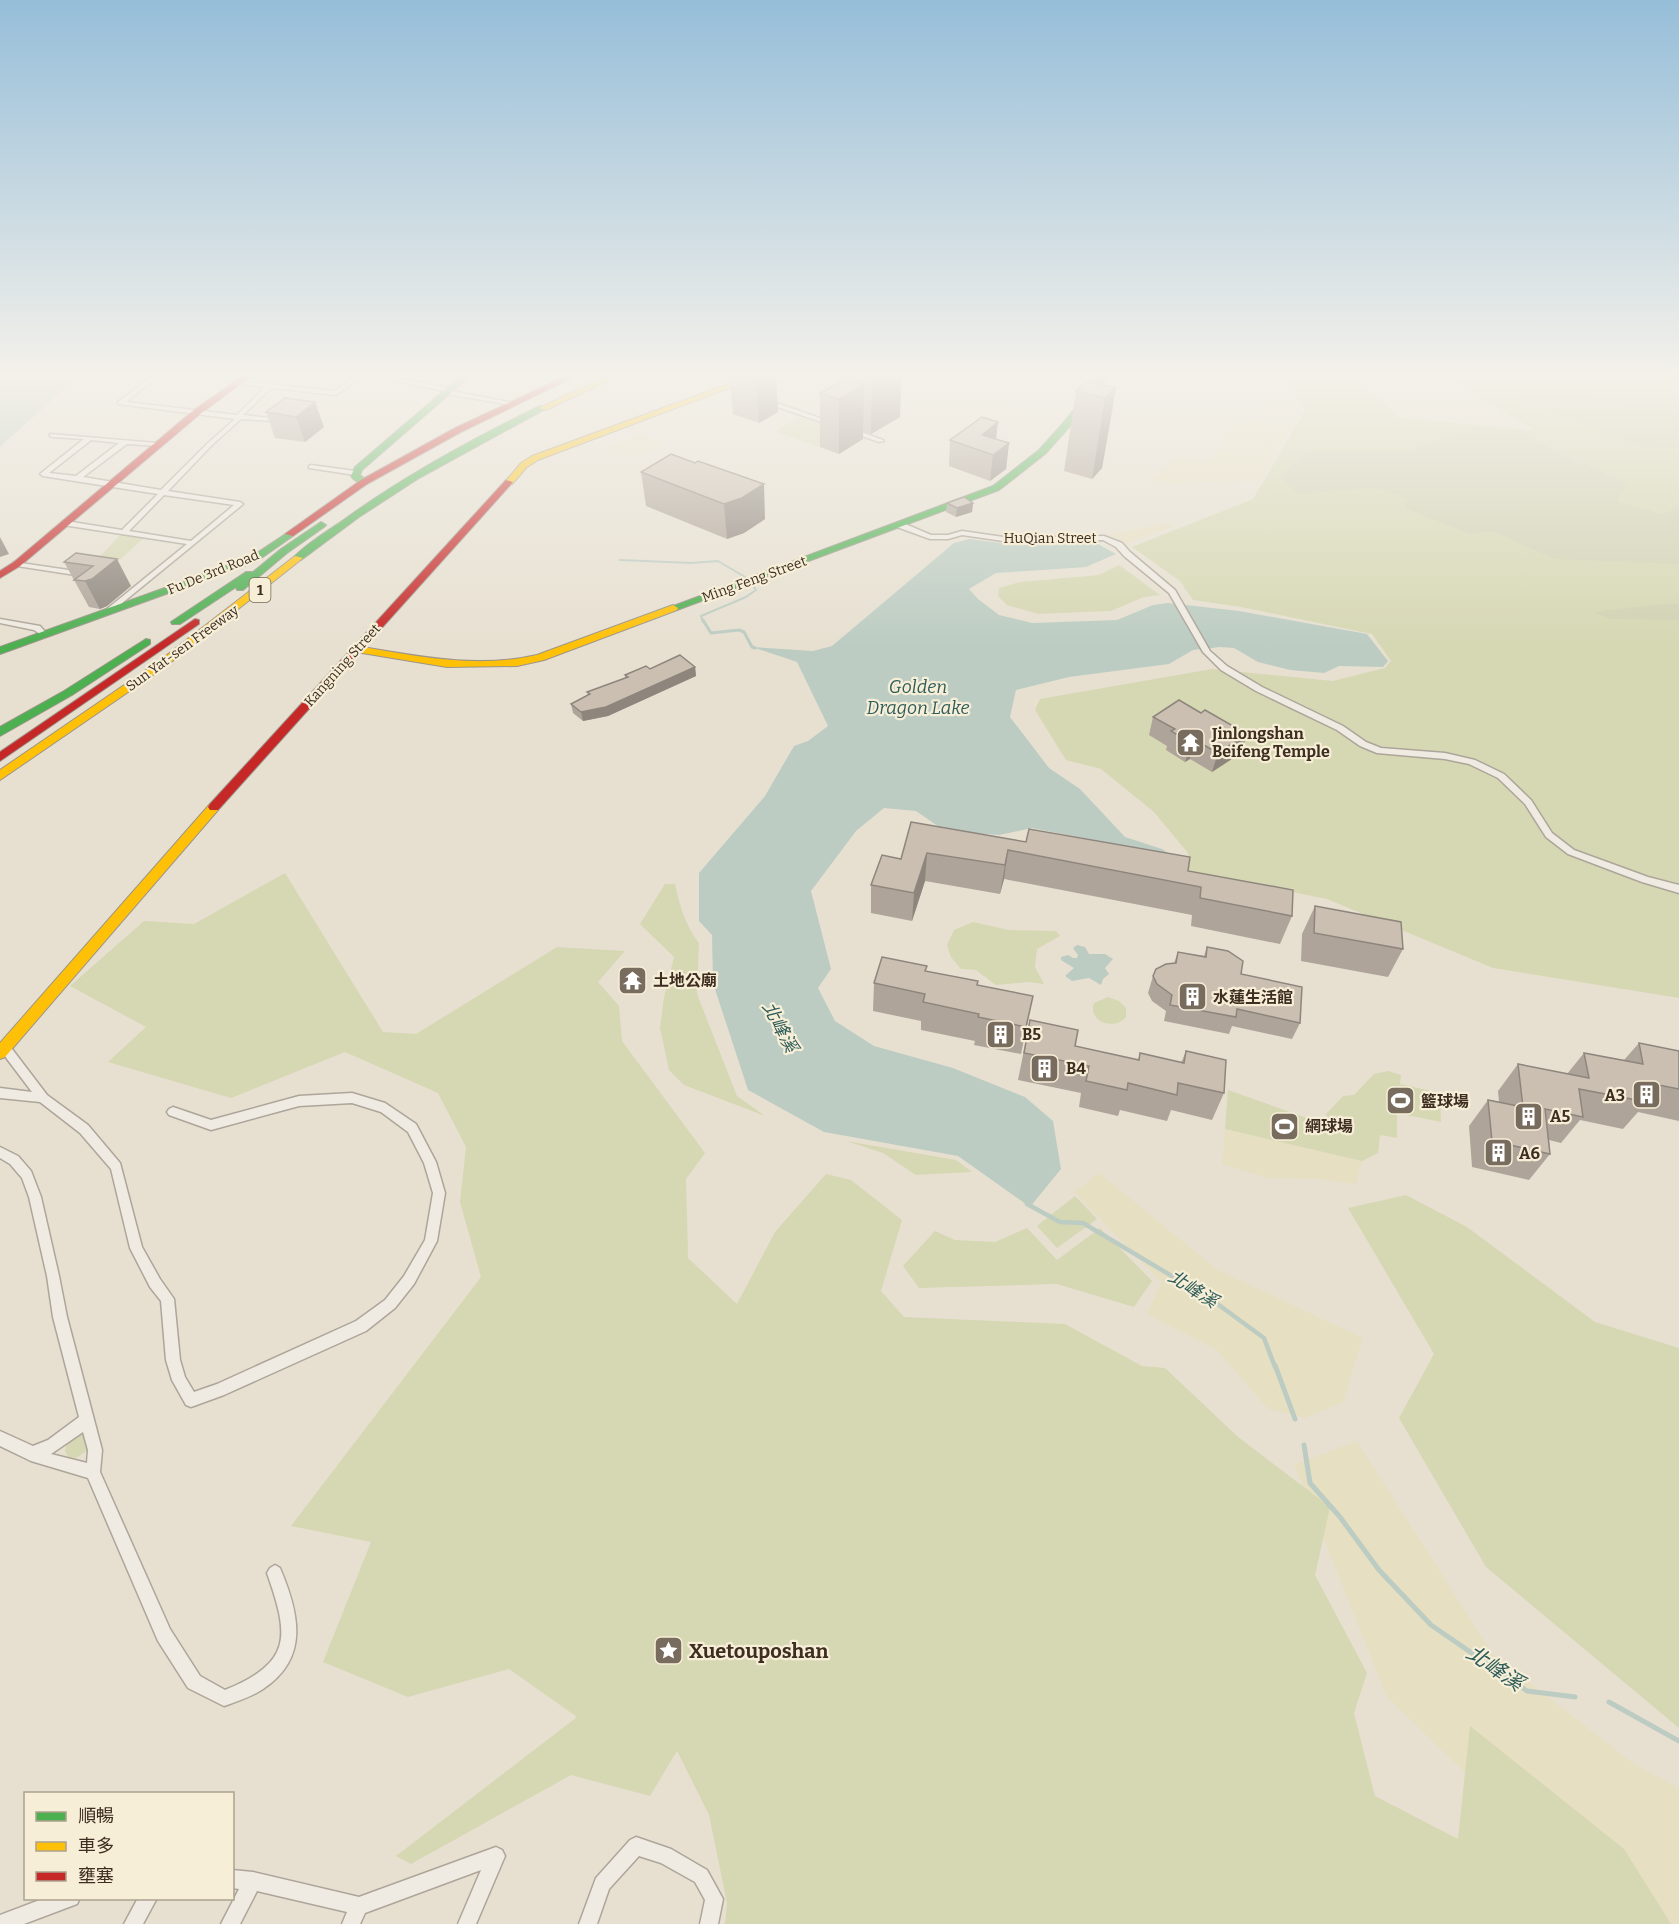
<svg xmlns="http://www.w3.org/2000/svg" width="1679" height="1924" viewBox="0 0 1679 1924" font-family="Bitter,'Noto Sans TC',serif">
<rect width="100%" height="100%" fill="#e7e0d1"/>
<g fill="#e6dfc2">
<path d="M1238 418 1292 424 1261 480 1169 484 1149 480 1177 457 1210 462Z"/>
<path d="M641 435 663 443 638 457 609 447Z"/>
<path d="M1168 523 1174 526 1128 543 1108 535Z"/>
<path d="M1225 1129 1362 1161 1356 1184 1317 1179 1268 1178 1222 1164Z"/>
<path d="M1099 1173 1218 1270 1363 1338 1343 1402 1305 1418 1268 1409 1216 1349 1147 1314 1161 1282 1074 1192Z"/>
<path d="M1357 1441 1492 1653 1634 1764 1679 1788V1924H1621L1387 1697 1294 1465Z"/>
</g>
<g fill="#d6d7b3">
<path d="M1283 377H1356L1401 418 1534 430 1446 377H1679V998L1493 968 1327 899 1189 871 1188 853 1154 812 1101 769 1066 760 1035 710 1040 699 1212 669 1333 681 1385 668 1391 661 1372 634 1241 607 1193 600 1180 581 1132 547 1253 499 1305 410Z"/>
<path d="M799 417 844 432 819 447 775 432Z"/>
<path d="M122 533 145 537 104 574 85 572Z"/>
<path d="M1119 565 1160 595 1144 597 1111 611 1038 614 1007 605 998 596 999 588 1020 582 1099 575Z"/>
<path d="M285 873 383 1032 416 1034 557 947 625 951 598 982 619 1006 622 1041 705 1153 686 1179 688 1258 737 1304 775 1232 826 1174 851 1180 902 1220 881 1291 904 1317 1065 1324 1142 1366 1165 1368 1238 1437 1330 1507 1315 1575 1367 1673 1354 1713 1375 1796 1458 1839 1470 1726 1624 1849 1671 1924H725L727 1903 709 1815 677 1751 650 1796 571 1775 411 1864 396 1856 577 1717 509 1669 408 1697 323 1662 371 1542 291 1526 481 1277 460 1202 466 1147 438 1093 345 1052 231 1098 108 1062 146 1027 70 986 144 921 194 924Z"/>
<path d="M665 884H675C680 906 685 925 699 943L697 994 737 1096 765 1116 684 1085 669 1070 660 1028 664 997 674 957 640 924Z"/>
<path d="M973 922 1009 930 1056 931 1060 936 1037 949 1035 967 1044 984 1029 982 996 985 976 970 961 969 951 957 947 945 954 930Z"/>
<path d="M1108 997 1119 1001 1126 1008V1017C1115 1031 1087 1022 1094 1003Z"/>
<path d="M1388 1071 1401 1075 1400 1084 1440 1093 1441 1122 1397 1113V1138L1380 1135 1378 1153 1362 1161 1225 1129 1228 1090 1307 1118 1329 1123 1326 1114 1343 1096 1354 1095 1374 1074Z"/>
<path d="M846 1141 956 1160 972 1172 916 1175 883 1153Z"/>
<path d="M1406 1195 1467 1227 1595 1322 1679 1348V1728L1486 1567 1399 1418 1434 1354 1348 1208Z"/>
<path d="M1075 1196 1097 1219 1057 1248 1037 1226Z"/>
<path d="M1027 1228 1057 1260 1100 1228 1152 1281 1134 1307 1057 1284 919 1288 903 1266 935 1231 955 1240 995 1242Z"/>
<path d="M83 1433 90 1435 88 1450 76 1458 68 1457 65 1451 67 1443Z"/>
</g>
<g fill="#d1d1b3">
<path d="M1526 386 1601 395 1679 411V448L1643 447 1519 400Z"/>
<path d="M1479 427 1522 432 1553 450 1626 483 1617 502 1662 514 1679 507V564L1555 559 1491 531 1470 534 1405 508 1408 498 1376 488 1297 494 1280 477 1308 452H1410L1462 431Z"/>
<path d="M1664 604H1679V620L1611 619 1593 612Z"/>
</g>
<g fill="#bcccc2">
<path d="M0 377H81L65 388 0 447Z"/>
<path d="M969 539 1016 545 1098 544 1116 554 1086 567 996 573 969 589 978 599 999 615 1032 623 1117 620 1153 605 1168 603 1239 611 1367 634 1388 661 1383 667 1339 666 1324 673 1290 670 1258 662 1234 648 1220 647 1193 650 1169 664 1069 677 1016 690 1010 717 1049 768 1080 789 1125 837 1162 849 1173 856 1032 828 999 835 945 831 916 811 884 808 856 831 811 891 831 969 818 988 835 1021 874 1046 953 1068 1025 1097 1053 1121 1061 1169 1030 1207 958 1156 824 1132 748 1090 713 983 712 935 699 921V873L765 796 794 746 808 741 828 726 797 662 752 647 813 651 832 646 954 543Z"/>
<path d="M1077 945 1085 947 1089 954H1105L1113 959 1105 968 1109 974 1103 979 1101 985 1089 978 1072 981 1065 976 1074 968 1061 960V957L1068 955 1073 958H1077L1078 955 1073 948Z"/>
</g>
<g fill="none" stroke-linecap="round" stroke-linejoin="round">
<g stroke="#bcccc2" stroke-width="2">
<path d="M620 560 691 563 718 561 745 577"/>
<path d="M703 622 701 616 746 597 756 590 752 584"/>
</g>
<path stroke="#bcccc2" stroke-width="3" d="M703 620 711 633 739 630 744 632 752 647 755 648"/>
<path stroke="#bcccc2" stroke-width="4.5" d="M1027 1204 1060 1222 1083 1223 1212 1300 1264 1338 1275 1367"/>
<g stroke="#bcccc2" stroke-width="5">
<path d="M1275 1365 1295 1419"/>
<path d="M1304 1445 1310 1483 1340 1517 1379 1570 1431 1625 1527 1691 1575 1697"/>
<path d="M1609 1702 1679 1741"/>
</g>
<defs>
<g id="street">
<path d="M151 377H158L126 402 237 415 265 387 238 384 236 383V381L335 391 354 377H361L336 395 271 388 243 415 271 418 274 420 273 421 241 419 212 445 168 491 240 502 243 504 242 505 110 613 106 611 107 609 187 544 63 525V521H66L122 530 158 494 43 476 40 474 84 439 52 437 50 436V434L157 443 160 445 159 446 127 444 83 477 161 490 208 443 235 419 118 404V402ZM91 440 119 443 76 476 49 473ZM164 495 234 505 191 541 129 531Z"/>
<path d="M190 377H196L192 380Z"/>
<path d="M377 377H390L449 388 451 391 514 403 511 405 447 394 445 391Z"/>
<path d="M765 399 834 423 835 424 830 425 763 402V400Z"/>
<path d="M850 428 883 440 884 441 879 442 848 431 847 430Z"/>
<path d="M311 465 355 471 358 473 355 475 309 468V466Z"/>
<path d="M897 523H903L931 535H948L962 531 1010 538 1104 536 1122 543 1130 552 1175 590 1210 651 1227 666 1262 687 1343 726 1366 742 1381 748 1445 753 1475 760 1504 774 1531 800 1552 833 1574 850 1648 877 1679 885V893L1642 882 1568 854 1546 837 1525 804 1498 778 1469 764 1445 759 1377 753 1360 746 1337 730 1256 691 1221 670 1203 652 1169 593 1124 556 1116 547 1103 540 1010 542 962 535 948 539H930L897 527Z"/>
<path d="M14 562 82 572 86 574 82 576 17 566 13 564Z"/>
<path d="M0 619 40 626 47 634 43 636 34 630 0 623Z"/>
<path d="M5 1044 9 1045 47 1095 88 1125 120 1163 142 1247 160 1279 174 1299 180 1360 185 1377 194 1392 217 1384 356 1321 385 1300 404 1276 425 1240 433 1193 424 1163 408 1132 381 1112 352 1103 299 1106 211 1130 169 1115 167 1112 169 1109 173 1107 211 1120 299 1096 352 1093 385 1103 416 1124 436 1162 445 1193 437 1241 414 1284 395 1308 366 1331 224 1395 191 1407 186 1405 172 1380 166 1360 161 1301 150 1287 130 1248 111 1169 80 1133 40 1102 0 1098V1088L32 1092 1 1051 0 1047Z"/>
<path d="M0 1147 18 1156 31 1171 41 1197 59 1276 67 1317 102 1450 100 1472 170 1629 200 1676 225 1690C293 1662 289 1636 267 1573L270 1568 275 1565 280 1568C299 1613 310 1658 263 1689 251 1697 237 1701 224 1706L188 1688 158 1641 88 1478 31 1461 0 1446V1431L33 1446 48 1440 79 1417 53 1317 47 1276 29 1197 22 1178 10 1164 0 1158ZM83 1432 88 1450 87 1463 51 1454Z"/>
<path d="M636 1837 671 1849 707 1870 723 1899 718 1924H700L705 1900 695 1882 661 1863 639 1856 609 1889 597 1924H579L596 1878 630 1840Z"/>
<path d="M496 1847 502 1850 505 1856 476 1924H458L481 1870 365 1913 360 1924H342L347 1912 257 1891 240 1924H221L239 1889 232 1888V1870L253 1872 359 1897Z"/>
<path d="M45 1898H80L77 1904 24 1924H0V1915Z"/>
<path d="M138 1898H157L143 1924H124Z"/>
</g>
<g id="fast">
<path d="M460 377H469L362 470 360 475 367 480V484C361 485 354 481 351 476L355 467Z"/>
<path d="M1099 377H1107L1071 425 1045 454 999 490 677 610 673 611 668 608 993 486 1039 450 1065 421Z"/>
<path d="M540 406 547 408 419 478 359 517 301 560 293 558C307 543 328 531 345 519 406 475 472 439 540 406Z"/>
<path d="M321 522 326 525 324 527 287 553 243 590H237L236 587 180 624H172L171 622 246 572H253L281 549Z"/>
<path d="M290 531 295 534 293 536 257 561 0 654V647L251 557Z"/>
<path d="M146 639 150 640V644L72 695 0 736V727L64 691Z"/>
</g>
<g id="slow">
<path d="M605 377H616L546 410 539 408Z"/>
<path d="M747 377H758L538 460 527 467 512 484 505 482 521 463 532 456Z"/>
<path d="M295 556 303 558 166 666 0 780V770L158 662Z"/>
<path d="M673 605 678 608 677 610 544 660 517 666 447 667 356 652 351 649 356 646C417 656 476 669 537 655Z"/>
<path d="M214 803 220 807 218 810 5 1057 0 1059V1043L210 804Z"/>
</g>
<g id="jam">
<path d="M241 377H250L200 414 20 566 0 578V571L14 562 194 410Z"/>
<path d="M564 377H574L461 432 367 484 293 536 285 534 361 480 455 428Z"/>
<path d="M506 480 513 482 218 810H210L208 807 210 804Z"/>
<path d="M195 619 199 620V624L0 761V752Z"/>
</g>
</defs>
<use href="#street" stroke="#ada599" stroke-width="3"/>
<use href="#fast" stroke="#9c958a" stroke-width="2"/>
<use href="#slow" stroke="#9c958a" stroke-width="2"/>
<use href="#jam" stroke="#9c958a" stroke-width="2"/>
<use href="#street" fill="#efebe3" fill-rule="evenodd"/>
<use href="#fast" fill="#4caf50" fill-rule="evenodd"/>
<use href="#slow" fill="#ffc107" fill-rule="evenodd"/>
<use href="#jam" fill="#c62828" fill-rule="evenodd"/>
</g>
<g fill="#afa499">
<path d="M730 377H776L778 412 759 423 733 414Z"/>
<path d="M854 377H901L900 417 871 434 863 431V439L839 454 820 447V393L854 382Z"/>
<path d="M1116 388 1102 468 1092 479 1064 471 1076 391Z"/>
<path d="M285 398 324 427 305 442 275 438 266 412Z"/>
<path d="M996 439 1009 443 1006 469 990 481 949 466 950 440Z"/>
<path d="M641 472 765 519 744 533 727 539 646 506Z"/>
<path d="M947 503H973L972 512 956 517 946 512Z"/>
<path d="M76 553 131 586 107 606 100 609 89 607 64 562Z"/>
<path d="M695 667 696 676 608 716 583 721 573 713 571 704 588 695 587 692 625 678V675L650 669Z"/>
<path d="M1153 717 1241 753 1212 772 1190 759 1185 762 1166 750 1167 746 1149 735Z"/>
<path d="M911 822 1188 871 1292 916 1280 944 1191 926 1192 915 1004 879 1000 894 925 881 912 921 871 913V885L901 859Z"/>
<path d="M1315 906 1403 949 1388 977 1301 961 1302 934Z"/>
<path d="M1207 947 1241 974 1300 1023 1292 1039 1232 1026 1229 1034 1164 1021 1166 1011 1152 1001 1148 993 1153 976 1174 963 1178 952 1204 956Z"/>
<path d="M926 971 978 985 1033 996 1021 1054 974 1045 975 1041 921 1030V1021L873 1011 874 983Z"/>
<path d="M1030 1020 1075 1046 1138 1060 1140 1053 1181 1063 1186 1051 1224 1093 1212 1120 1171 1110 1167 1121 1120 1110 1118 1116 1079 1107 1081 1093 1018 1080Z"/>
<path d="M1639 1043 1679 1051V1121L1638 1112 1623 1129 1580 1120 1561 1143 1549 1140 1550 1154 1529 1180 1472 1167 1469 1126 1488 1100 1499 1102 1498 1091 1518 1064 1567 1074 1584 1053 1624 1060Z"/>
</g>
<g fill="#8e867d">
<path d="M756 377H776L778 412 759 423Z"/>
<path d="M872 377H901L900 417 871 434Z"/>
<path d="M864 385 863 439 839 454V399Z"/>
<path d="M1116 388 1102 468 1092 479 1105 398Z"/>
<path d="M315 402 324 427 305 442 296 417Z"/>
<path d="M998 422 995 448 982 435Z"/>
<path d="M1009 443 1006 469 990 481 993 455Z"/>
<path d="M764 484 765 519 744 533 727 539 724 504Z"/>
<path d="M973 503 972 512 956 517 957 508Z"/>
<path d="M0 537 9 554 0 557Z"/>
<path d="M117 559 131 586 107 606 100 609 85 581Z"/>
<path d="M695 667 696 676 608 716 583 721 581 712Z"/>
<path d="M1247 734 1241 753 1212 772 1218 753Z"/>
<path d="M1195 740 1190 759 1185 762 1191 743Z"/>
<path d="M1008 850 1004 879 1000 894 1005 865Z"/>
<path d="M927 853 925 881 912 921 914 893Z"/>
</g>
<g fill="#cbbfb2" stroke="#8e867d" stroke-width="1.5">
<path d="M846 379 864 385 839 399 820 393Z"/>
<path d="M1087 381 1116 388 1105 398 1076 391Z"/>
<path d="M285 398 315 402 296 417 266 412Z"/>
<path d="M982 417 998 422 982 435 1009 443 993 455 950 440Z"/>
<path d="M671 454 695 463 698 461 764 484 742 498 724 504 641 472Z"/>
<path d="M964 497 973 503 957 508 947 503Z"/>
<path d="M76 553 117 559 92 579 85 581 74 580 93 566 64 562Z"/>
<path d="M680 655 695 667 606 707 581 712 571 704 590 694 587 692 628 677 625 675 646 666 650 669Z"/>
<path d="M1179 700 1201 713 1205 710 1247 734 1218 753 1195 740 1191 743 1171 731 1175 729 1153 717Z"/>
<path d="M911 822 1026 842 1029 829 1190 857 1188 871 1293 890 1292 916 1200 898 1201 887 1008 850 1005 865 927 853 914 893 871 885 882 855 901 859Z"/>
<path d="M1315 906 1401 922 1403 949 1314 933Z"/>
<path d="M1207 947 1228 951 1243 961 1241 974 1302 987 1300 1023 1237 1009 1236 1017 1170 1005 1172 995 1157 984 1153 976 1156 969 1166 964 1176 963 1178 952 1206 957Z"/>
<path d="M882 957 927 966 925 971 978 981 977 985 1033 996 1026 1027 978 1017 979 1014 923 1002 925 994 874 983Z"/>
<path d="M1030 1020 1078 1030 1075 1046 1139 1060 1140 1053 1184 1063 1186 1051 1226 1060 1224 1093 1178 1083 1177 1095 1128 1083 1127 1090 1086 1081 1089 1066 1024 1053Z"/>
<path d="M1639 1043 1679 1051V1089L1643 1082 1647 1102 1579 1089 1583 1117 1545 1109 1550 1154 1492 1141 1488 1100 1523 1107 1518 1064 1589 1078 1584 1053 1643 1064Z"/>
</g>
<linearGradient id="sky" x2="0" y2="1"><stop stop-color="#96bed9"/><stop offset="0.58" stop-color="#f4f1ea"/><stop offset="1" stop-color="#f4f1ea" stop-opacity="0"/></linearGradient>
<rect width="1679" height="646" fill="url(#sky)"/>
<defs>
<symbol id="temple-square" viewBox="-11 -11 22 22"><rect x="-9" y="-9" width="18" height="18" rx="4" fill="#786c5e" stroke="#f7eed8"/><path d="M0-6L5-2H3V0L6.5 2.5H4V6H1.5V3h-3V6H-4V2.5H-6.5L-3 0V-2H-5Z" fill="#fff"/></symbol>
<symbol id="building-square" viewBox="-11 -11 22 22"><rect x="-9" y="-9" width="18" height="18" rx="4" fill="#786c5e" stroke="#f7eed8"/><path d="M-4-6H4V6H1V3H-1V6H-4ZM-2.5-4.3h1.7v1.8h-1.7ZM.8-4.3h1.7v1.8H.8ZM-2.5-1h1.7V.8h-1.7ZM.8-1h1.7V.8H.8Z" fill="#fff"/></symbol>
<symbol id="stadium-square" viewBox="-11 -11 22 22"><rect x="-9" y="-9" width="18" height="18" rx="4" fill="#786c5e" stroke="#f7eed8"/><path d="M0-5a6.5 5 0 1 0 0 10a6.5 5 0 1 0 0-10ZM-3.5-1.8h7v3.6h-7Z" fill="#fff"/></symbol>
<symbol id="sight-square" viewBox="-11 -11 22 22"><rect x="-9" y="-9" width="18" height="18" rx="4" fill="#786c5e" stroke="#f7eed8"/><path d="M0-6L1.8-2.2L6-1.7L2.9 1.2L3.7 5.4L0 3.3L-3.7 5.4L-2.9 1.2L-6-1.7L-1.8-2.2Z" fill="#fff"/></symbol>
</defs>
<g fill-rule="evenodd">
<use href="#temple-square" x="1174" y="726" width="33" height="33"/>
<use href="#temple-square" x="616" y="964" width="33" height="33"/>
<use href="#building-square" x="1176" y="980" width="33" height="33"/>
<use href="#building-square" x="984" y="1018" width="33" height="33"/>
<use href="#building-square" x="1028" y="1052" width="33" height="33"/>
<use href="#building-square" x="1630" y="1078" width="33" height="33"/>
<use href="#stadium-square" x="1384" y="1084" width="33" height="33"/>
<use href="#building-square" x="1512" y="1100" width="33" height="33"/>
<use href="#stadium-square" x="1268" y="1110" width="33" height="33"/>
<use href="#building-square" x="1482" y="1136" width="33" height="33"/>
<use href="#sight-square" x="652" y="1634" width="33" height="33"/>
</g>
<g text-anchor="middle" stroke-width="4.5" stroke-linejoin="round" paint-order="stroke">
<g font-size="14" fill="#3d2e20" stroke="#f7eed8">
<text x="1050" y="543">HuQian Street</text>
<text transform="translate(213 572) rotate(-22)" y="5">Fu De 3rd Road</text>
<text transform="translate(754 579) rotate(-20)" y="5">Ming Feng Street</text>
<text transform="translate(182 648) rotate(-36)" y="5">Sun Yat-sen Freeway</text>
<text transform="translate(342 665) rotate(-48)" y="5">Kangning Street</text>
</g>
<rect fill="#f7eed8" stroke="#756857" stroke-width="1.5" x="249.5" y="578" width="21" height="24" rx="4.5"/>
<g font-size="15" font-weight="bold" fill="#3d2e20">
<text x="260" y="595">1</text>
</g>
<g font-size="16" font-weight="bold" fill="#3d2e20" stroke="#f7eed8" text-anchor="start">
<text x="1212" y="739">Jinlongshan<tspan x="1212" dy="18">Beifeng Temple</tspan></text>
<text x="653" y="986">土地公廟</text>
<text x="1213" y="1003">水蓮生活館</text>
<text x="1022" y="1040">B5</text>
<text x="1066" y="1074">B4</text>
<text x="1625" y="1101" text-anchor="end">A3</text>
<text x="1421" y="1107">籃球場</text>
<text x="1550" y="1122">A5</text>
<text x="1305" y="1132">網球場</text>
<text x="1519" y="1159">A6</text>
</g>
<g font-size="18" font-style="italic" fill="#2f5d5a" stroke="#f7eed8">
<text x="918" y="693">Golden<tspan x="918" dy="21">Dragon Lake</tspan></text>
<text transform="translate(780 1027) rotate(62)" y="6">北峰溪</text>
<text transform="translate(1193 1289) rotate(32)" y="6">北峰溪</text>
</g>
<g font-size="20" font-weight="bold" fill="#3d2e20" stroke="#f7eed8" text-anchor="start">
<text x="689" y="1658">Xuetouposhan</text>
</g>
<g font-size="21" font-style="italic" fill="#2f5d5a" stroke="#f7eed8">
<text transform="translate(1495 1668) rotate(34)" y="7">北峰溪</text>
</g>
</g>
<rect x="24" y="1792" width="210" height="108" fill="#f7eed8" stroke="#ada18e" stroke-width="1.5"/>
<rect x="36" y="1812" width="30" height="9" fill="#4caf50" stroke="#ada18e" stroke-width="1.5"/>
<text x="78" y="1822" font-size="18" fill="#3d2e20">順暢</text>
<rect x="36" y="1842" width="30" height="9" fill="#ffc107" stroke="#ada18e" stroke-width="1.5"/>
<text x="78" y="1852" font-size="18" fill="#3d2e20">車多</text>
<rect x="36" y="1872" width="30" height="9" fill="#c62828" stroke="#ada18e" stroke-width="1.5"/>
<text x="78" y="1882" font-size="18" fill="#3d2e20">壅塞</text>
</svg>
